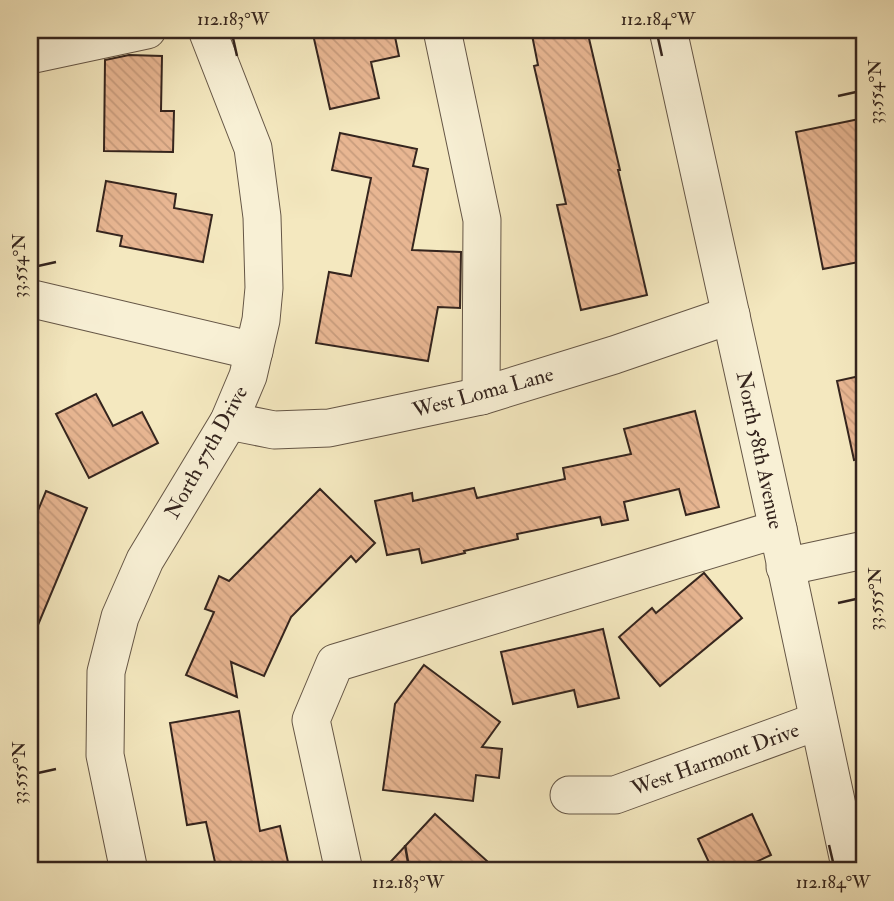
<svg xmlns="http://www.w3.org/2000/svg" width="894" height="901" viewBox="0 0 894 901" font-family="'IM FELL Double Pica',serif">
<defs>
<pattern id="building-back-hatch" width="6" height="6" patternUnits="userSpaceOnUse" patternTransform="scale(1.75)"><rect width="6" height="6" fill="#e8b692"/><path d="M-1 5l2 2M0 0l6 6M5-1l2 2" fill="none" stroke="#c89c7d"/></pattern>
</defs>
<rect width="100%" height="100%" fill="#f4e8bf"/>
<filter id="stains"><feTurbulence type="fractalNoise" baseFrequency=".00286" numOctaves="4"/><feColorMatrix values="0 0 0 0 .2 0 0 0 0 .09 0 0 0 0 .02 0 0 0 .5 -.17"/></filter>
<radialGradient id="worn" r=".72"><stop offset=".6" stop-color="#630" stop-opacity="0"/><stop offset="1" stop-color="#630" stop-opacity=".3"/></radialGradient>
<g fill="url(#building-back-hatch)" stroke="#35251e" stroke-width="2">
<path d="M312 30H376L378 35 394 32 399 56 371 62 379 98 330 109Z"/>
<path d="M531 30H587L620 170H618L647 295 581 310 557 205 566 204 534 66 538 65Z"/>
<path d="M129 55 162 56 161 111H174L173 152 104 151 105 60Z"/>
<path d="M864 118V261L823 269 796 132Z"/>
<path d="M340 133 417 149 413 166 428 169 412 250 461 252 460 308 438 307 428 361 316 343 329 272 351 276 371 178 332 170Z"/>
<path d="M106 181 176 194 174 208 212 215 203 262 120 246 122 236 97 231Z"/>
<path d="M864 375V458L854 460 837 381Z"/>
<path d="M96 394 113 426 142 412 158 443 89 478 56 414Z"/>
<path d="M695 411 719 507 686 515 679 489 624 502 628 520 602 525 600 517 517 534 518 539 464 551 465 553 422 563 419 549 387 555 375 501 412 493 413 501 474 488 477 498 565 479 563 468 631 454 624 429Z"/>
<path d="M320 489 375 543 356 562 351 556 291 617 264 676 231 662 237 697 186 675 214 612 205 609 219 576 229 581Z"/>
<path d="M46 491 87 508 30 644V530Z"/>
<path d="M704 573 742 618 660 686 619 637 652 608 656 613Z"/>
<path d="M603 629 619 698 578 707 574 690 513 704 501 652Z"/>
<path d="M424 665 500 722 482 747 502 749 499 778 476 775 473 801 383 790 395 704Z"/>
<path d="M239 711 260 831 280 826 290 871H217L206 822 187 825 170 723Z"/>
<path d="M435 814 498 871H382Z"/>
<path d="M752 814 771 855 756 862 760 871H713L698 839Z"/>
</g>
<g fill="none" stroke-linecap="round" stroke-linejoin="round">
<defs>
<g id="minor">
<path d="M442 30 482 220 481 396"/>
<path d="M668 30 778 529 851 871"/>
<path d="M30 55 147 30"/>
<path d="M33 299 254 351"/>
<path d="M229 421 274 430 329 428 382 417 481 396 614 355 731 315"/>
<path d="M785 567 864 550"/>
<path d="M569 795H615L818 721"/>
<path d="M129 871 105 755 106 672 120 617 145 560 229 421 248 376 261 320 264 288 262 217 253 148 207 30"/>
<path d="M344 871 311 720 335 663 778 529"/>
</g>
</defs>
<use href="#minor" stroke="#655646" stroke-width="39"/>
<use href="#minor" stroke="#f8f0d5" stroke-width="37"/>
</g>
<path fill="none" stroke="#35251e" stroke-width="2.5" d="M233 38 237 56M658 38 662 56M838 96 856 92M38 266 56 262M838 603 856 599M38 773 56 769M405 845 408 862M829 845 833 862"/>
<g text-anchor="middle" stroke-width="7" stroke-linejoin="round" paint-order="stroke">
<g font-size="21" fill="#35251e" stroke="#f8f0d5">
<text transform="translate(483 392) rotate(-15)" y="7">West Loma Lane</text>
<text transform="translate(760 450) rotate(78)" y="7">North 58th Avenue</text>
<text transform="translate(206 452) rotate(-61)" y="7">North 57th Drive</text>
<text transform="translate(715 759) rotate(-20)" y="7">West Harmont Drive</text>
</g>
</g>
<rect width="894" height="901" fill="none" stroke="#f4e8bf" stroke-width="77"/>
<rect x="38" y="38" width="818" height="824" fill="none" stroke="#35251e" stroke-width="2.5"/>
<g font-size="18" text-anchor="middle" fill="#35251e">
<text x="233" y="25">112.183°W</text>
<text x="658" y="25">112.184°W</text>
<text transform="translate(875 92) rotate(-90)" y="6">33.554°N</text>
<text transform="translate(19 266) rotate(-90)" y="6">33.554°N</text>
<text transform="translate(875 599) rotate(-90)" y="6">33.555°N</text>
<text transform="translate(19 773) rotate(-90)" y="6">33.555°N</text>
<text x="408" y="888">112.183°W</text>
<text x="833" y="888">112.184°W</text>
</g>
<rect width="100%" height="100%" filter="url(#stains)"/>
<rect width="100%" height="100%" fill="url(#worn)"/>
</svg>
